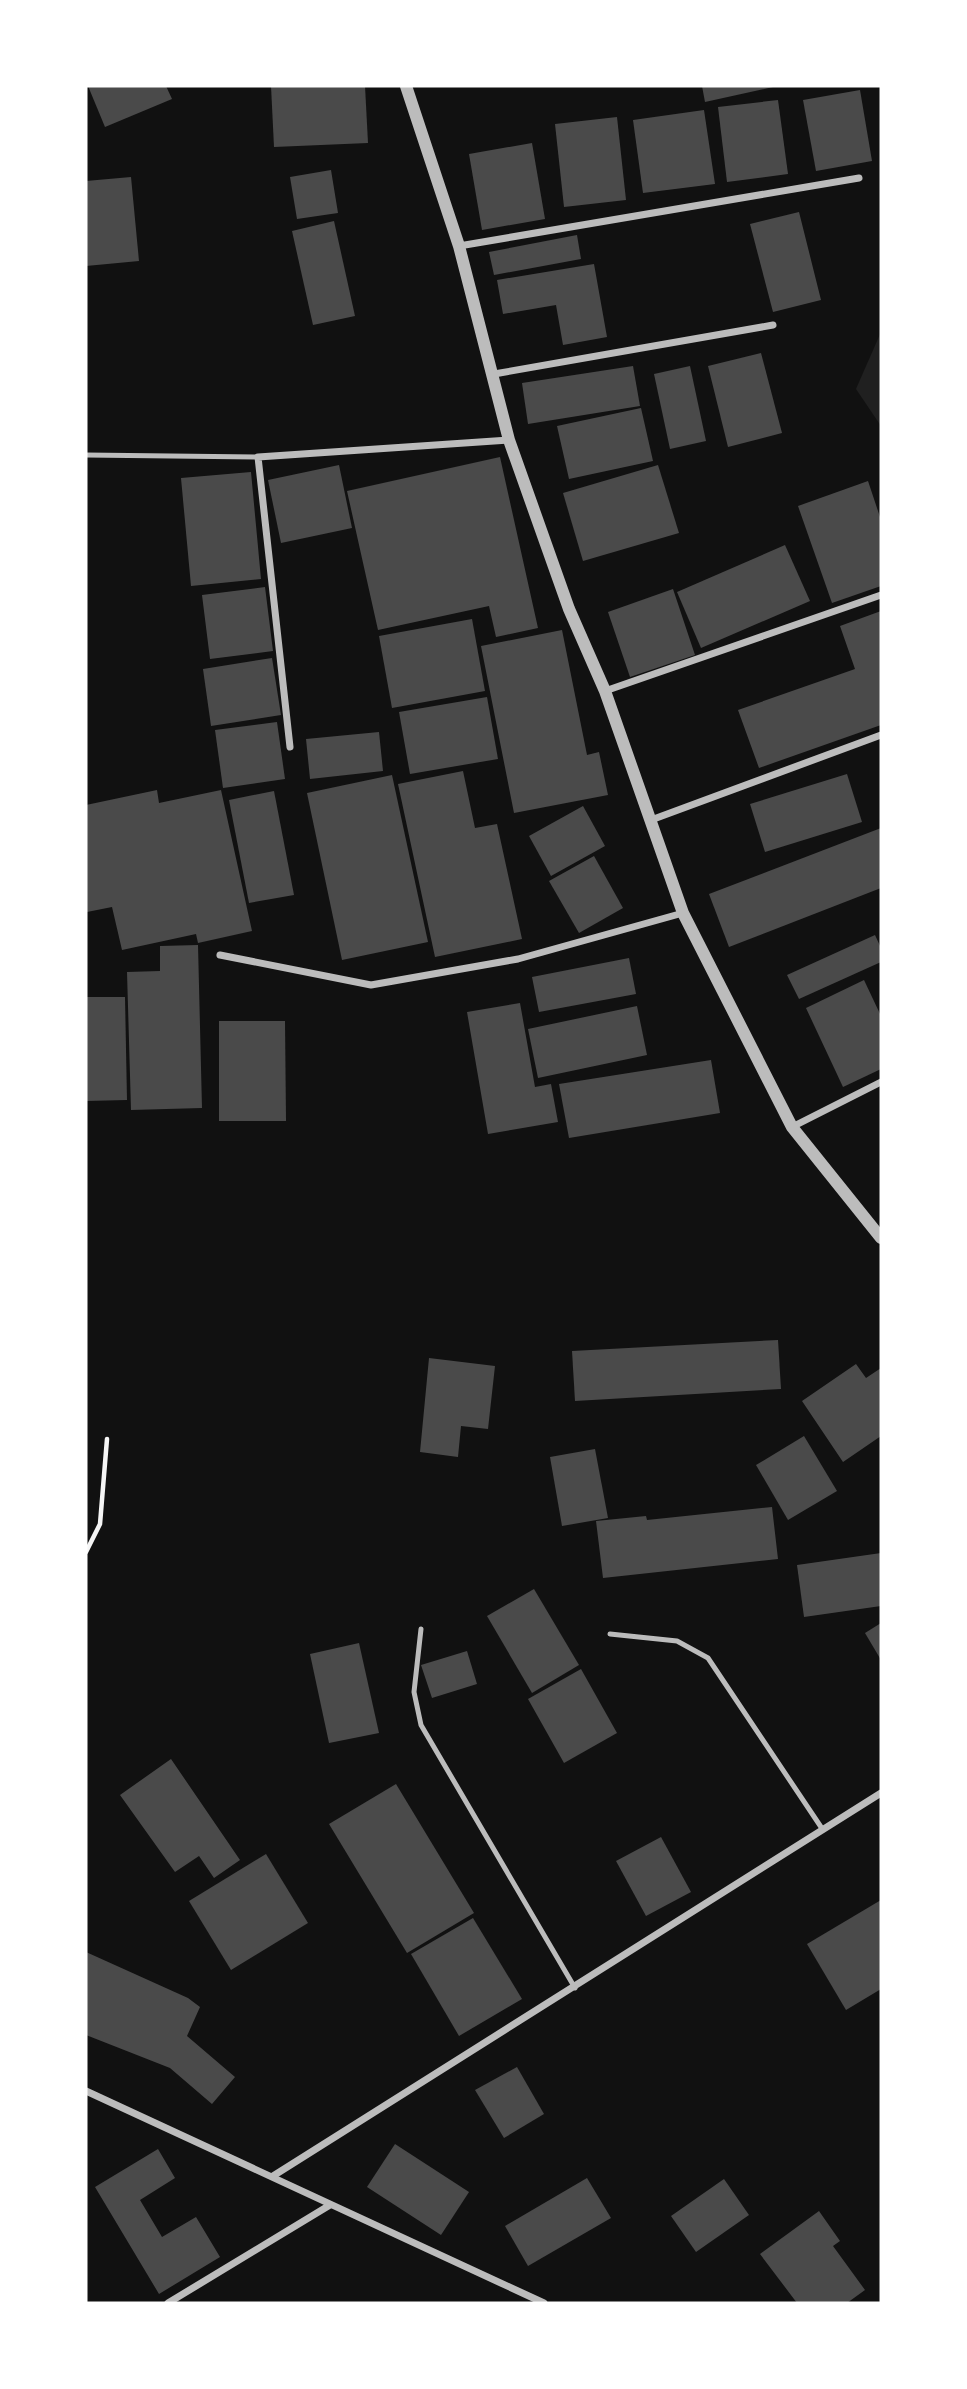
<svg xmlns="http://www.w3.org/2000/svg" width="967" height="2389" viewBox="0 0 967 2389" font-family="'Fira Sans Condensed',sans-serif">
<rect width="100%" height="100%" fill="#111"/>
<path fill="#202020" d="M881 332V426L856 389Z"/>
<g fill="#4a4a4a">
<path d="M88 86H166L172 99 105 127Z"/>
<path d="M271 86H365L368 143 274 147Z"/>
<path d="M702 86H773V87L705 102Z"/>
<path d="M860 90 872 161 816 171 803 100Z"/>
<path d="M778 100 788 174 727 182 718 107Z"/>
<path d="M704 110 715 184 643 193 633 120Z"/>
<path d="M617 117 626 200 564 207 555 124Z"/>
<path d="M532 143 545 219 482 230 469 154Z"/>
<path d="M331 170 338 213 297 219 290 177Z"/>
<path d="M131 177 139 261 86 266V181Z"/>
<path d="M799 212 821 300 773 312 750 224Z"/>
<path d="M334 221 355 316 313 325 292 231Z"/>
<path d="M577 235 581 259 494 275 489 252Z"/>
<path d="M594 264 607 337 563 345 556 305 503 314 497 280Z"/>
<path d="M761 353 782 433 728 447 708 366Z"/>
<path d="M633 366 640 406 528 424 522 383Z"/>
<path d="M690 366 706 441 670 449 654 374Z"/>
<path d="M641 408 653 461 569 479 557 426Z"/>
<path d="M500 457 538 628 496 637 489 606 378 630 347 491Z"/>
<path d="M339 465 352 528 281 543 268 480Z"/>
<path d="M658 465 679 533 583 561 563 493Z"/>
<path d="M251 472 261 579 191 586 181 478Z"/>
<path d="M868 481 881 520V586L832 603 798 506Z"/>
<path d="M785 545 810 601 701 648 677 592Z"/>
<path d="M265 587 273 651 210 659 202 595Z"/>
<path d="M673 589 695 655 630 677 608 612Z"/>
<path d="M881 611V725L759 768 738 710 855 669 840 626Z"/>
<path d="M472 619 485 691 392 708 379 636Z"/>
<path d="M562 630 587 755 599 752 608 795 514 813 481 646Z"/>
<path d="M272 658 281 715 211 726 203 669Z"/>
<path d="M487 697 498 759 410 774 399 712Z"/>
<path d="M277 722 285 779 223 788 215 730Z"/>
<path d="M379 732 383 771 310 779 306 739Z"/>
<path d="M463 771 475 828 497 824 522 939 435 957 398 784Z"/>
<path d="M847 774 862 822 765 852 750 804Z"/>
<path d="M392 775 428 942 342 960 307 793Z"/>
<path d="M157 790 159 803 221 790 252 931 198 943 196 934 122 950 112 907 87 912 86 805Z"/>
<path d="M274 791 294 895 249 903 229 800Z"/>
<path d="M583 806 605 846 551 876 529 836Z"/>
<path d="M881 828V888L729 947 709 894Z"/>
<path d="M594 856 623 908 579 933 549 881Z"/>
<path d="M875 935 881 948V962L799 999 787 975Z"/>
<path d="M198 945 202 1108 131 1110 127 972 160 971V946Z"/>
<path d="M629 958 636 994 539 1012 532 977Z"/>
<path d="M864 980 881 1016V1069L843 1087 806 1008Z"/>
<path d="M86 997H125L127 1100 86 1101Z"/>
<path d="M520 1003 535 1087 551 1084 558 1122 488 1134 467 1012Z"/>
<path d="M637 1006 647 1055 538 1078 528 1029Z"/>
<path d="M219 1021H285L286 1121H219Z"/>
<path d="M711 1060 720 1113 569 1138 559 1084Z"/>
<path d="M778 1340 781 1389 575 1401 572 1351Z"/>
<path d="M429 1358 495 1366 488 1429 461 1426 458 1457 420 1452Z"/>
<path d="M856 1364 866 1378 881 1368V1436L843 1462 802 1401Z"/>
<path d="M804 1436 837 1491 788 1520 756 1465Z"/>
<path d="M595 1449 608 1518 562 1526 550 1457Z"/>
<path d="M772 1507 778 1559 603 1578 596 1521 646 1516 647 1520Z"/>
<path d="M881 1553V1606L804 1617 797 1565Z"/>
<path d="M534 1589 579 1665 532 1693 487 1616Z"/>
<path d="M881 1623V1660L865 1633Z"/>
<path d="M359 1643 379 1733 329 1743 310 1654Z"/>
<path d="M467 1651 477 1684 432 1698 421 1665Z"/>
<path d="M581 1669 617 1733 564 1763 528 1699Z"/>
<path d="M171 1759 240 1860 214 1878 199 1856 175 1872 120 1795Z"/>
<path d="M396 1784 474 1913 407 1953 329 1824Z"/>
<path d="M661 1837 691 1892 646 1916 616 1861Z"/>
<path d="M266 1854 308 1923 231 1970 189 1901Z"/>
<path d="M881 1900V1989L846 2010 807 1944Z"/>
<path d="M473 1918 522 1999 459 2036 411 1954Z"/>
<path d="M86 1952 188 1998 200 2007 187 2036 235 2077 212 2104 170 2068 86 2035Z"/>
<path d="M517 2067 544 2114 504 2138 475 2090Z"/>
<path d="M395 2144 469 2192 441 2235 367 2187Z"/>
<path d="M158 2149 175 2178 140 2200 162 2237 196 2217 220 2257 159 2294 95 2187Z"/>
<path d="M587 2178 611 2218 528 2266 505 2226Z"/>
<path d="M724 2179 749 2215 696 2252 671 2216Z"/>
<path d="M819 2211 840 2241 833 2246 865 2290 847 2303H797L760 2254Z"/>
</g>
<g fill="none" stroke-linecap="round" stroke-linejoin="round">
<path stroke="#f5f5f5" stroke-width="4.5" d="M86 1552 100 1524 107 1439"/>
<g stroke="#bcbcbc" stroke-width="5">
<path d="M86 455 258 457"/>
<path d="M421 1629 414 1692 421 1725 575 1988"/>
<path d="M610 1634 677 1641 708 1658 823 1830"/>
</g>
<g stroke="#bcbcbc" stroke-width="7">
<path d="M459 246 859 178"/>
<path d="M494 374 773 325"/>
<path d="M605 691 881 595"/>
<path d="M290 747 258 457 509 440"/>
<path d="M651 820 881 735"/>
<path d="M220 955 371 985 518 959 683 913"/>
<path d="M792 1127 881 1082"/>
<path d="M86 2091 544 2303"/>
<path d="M273 2176 881 1793"/>
<path d="M168 2303 330 2205"/>
</g>
<path stroke="#bcbcbc" stroke-width="12" d="M406 86 459 246 509 440 569 609 605 691 683 913 792 1127 881 1238"/>
</g>
<rect width="967" height="2389" fill="none" stroke="#ffffff" stroke-width="175"/>
</svg>
